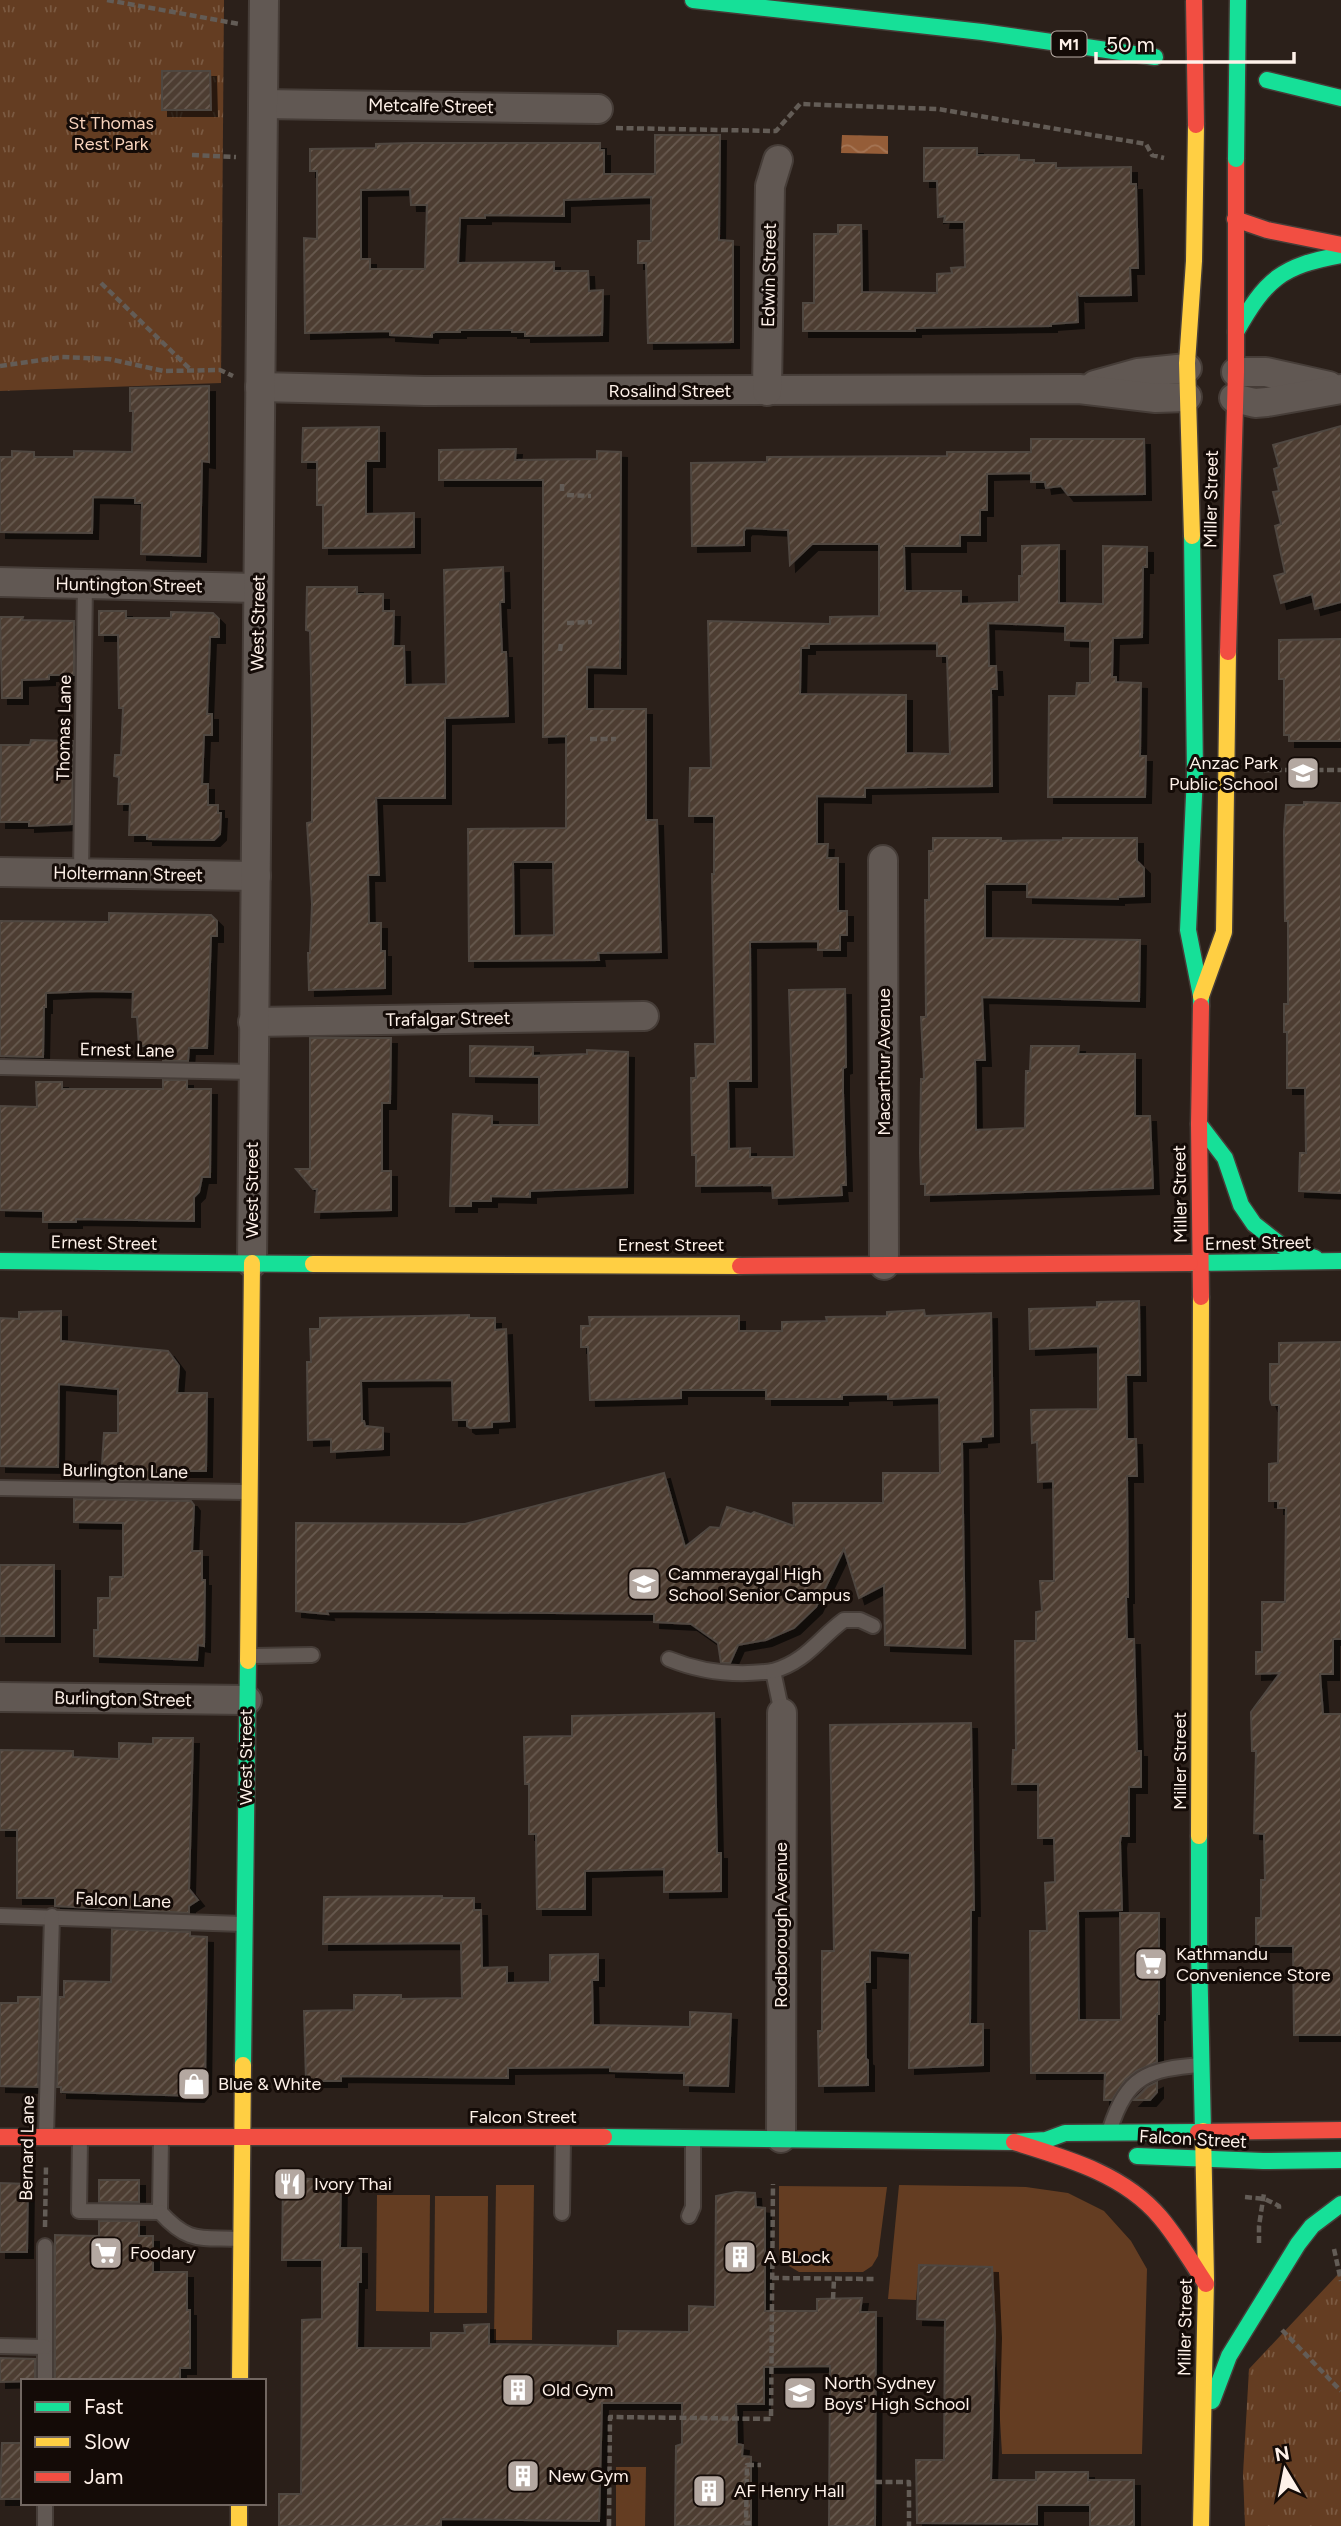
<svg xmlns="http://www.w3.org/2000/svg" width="1341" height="2526" viewBox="0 0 1341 2526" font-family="Figtree,sans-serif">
<defs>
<pattern id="park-tufts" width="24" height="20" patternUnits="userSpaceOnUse" patternTransform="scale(1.75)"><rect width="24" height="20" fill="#643d22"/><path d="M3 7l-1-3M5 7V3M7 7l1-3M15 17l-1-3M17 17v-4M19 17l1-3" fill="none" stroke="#7b5a42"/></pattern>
<pattern id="water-waves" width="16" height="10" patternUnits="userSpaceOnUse" patternTransform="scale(1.75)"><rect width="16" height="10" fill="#955d38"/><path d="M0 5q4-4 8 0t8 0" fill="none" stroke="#a57555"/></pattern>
<pattern id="building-hatch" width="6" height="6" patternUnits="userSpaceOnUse" patternTransform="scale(1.75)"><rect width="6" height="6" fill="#4d3e32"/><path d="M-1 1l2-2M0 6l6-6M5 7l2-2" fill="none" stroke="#685a50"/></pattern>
<filter id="shadow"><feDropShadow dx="6" dy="6" stdDeviation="0" flood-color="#0009"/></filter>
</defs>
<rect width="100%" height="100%" fill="#2b201a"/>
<g fill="#643d22">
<path d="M496 2185H534L532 2340H494Z"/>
<path d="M899 2185 1026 2187 1068 2193 1104 2211 1131 2241 1147 2269 1142 2454H1002L991 2267 919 2265 916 2300 888 2299Z"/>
<path d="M779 2186 887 2187 878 2256 872 2266 863 2272H799L789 2266 779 2255Z"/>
<path d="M377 2195H430L429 2312 376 2311Z"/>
<path d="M435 2196H488L487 2313H434Z"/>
<path d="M616 2467H646L645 2526H616Z"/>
</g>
<g fill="url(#park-tufts)">
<path d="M0 0H224L221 383 0 391Z"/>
<path d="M1341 2271V2526H1245L1243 2474 1249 2369Z"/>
</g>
<path fill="url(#water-waves)" d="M842 135 888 136V154L841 153Z"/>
<g fill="url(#building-hatch)" stroke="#4f4640" stroke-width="2" fill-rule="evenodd" filter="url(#shadow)">
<path d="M162 71H210L211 110H162Z"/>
<path d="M655 135H720L719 240 733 241V342L648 343 646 263H638V241H651V197L564 200V216L485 215V218H460L458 263 554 262V271H588L589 291 603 290 602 335 525 336V332H512V330H460V332H435L432 333V337L390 335V331L305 333 304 238 317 239V171H310V149L376 148V144L412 143H600V150H604V174H655ZM410 189 411 205H427L425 269H370V259H361V190Z"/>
<path d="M924 148H977V155H1019V160H1034V163H1056V168L1131 167V184H1136L1138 268H1130L1131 295 1080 296 1077 293 1078 322 1051 324V326L915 328V331H803V303H814V234H838V225H861L862 292 937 293V274L952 273 951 268 965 267 964 222H944L945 216 938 217 937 181H924Z"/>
<path d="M209 386V462L202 461 200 556 141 554 142 503H135V498L93 497 92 533 0 532V457H12V451L34 452V457H74V451L132 452 133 411H130V388Z"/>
<path d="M1341 426V602L1315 609 1312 594 1281 603 1274 576 1285 573 1275 526 1281 524 1273 492 1279 491 1274 469 1279 467 1273 445Z"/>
<path d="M379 427V461H366V514L414 513V547L323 548V505H317V462H302L303 428Z"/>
<path d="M1031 439H1144L1145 494 1068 495 1061 486 1046 488 1045 482H1031V473L987 474V510H980V535H960V546H904L905 591H961V604L1019 602V576H1022V546L1059 545V603L1103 604V546L1147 547V567H1143L1142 637 1113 638 1112 677H1116V682L1141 683 1140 756H1146L1145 797H1048L1049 696H1076L1077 683H1090V641L1065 640V626L988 623 989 666H996L997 689H991L992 786 865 788V797L817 796V844H828L827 858H838V911H847V935H840V950H818V941L750 942 751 1081H728L729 1149 750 1148V1157H794L789 990 845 989 846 1067 843 1068V1093L846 1185H841L842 1195 773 1198 772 1185 696 1186V1155H692L691 1078H696L695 1044H715L712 874H714V816H689L690 768H711L708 621 830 624V617L879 616V544H812L790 565 788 530 746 528 744 531V545L692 546 691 463 767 462V457L947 456V452H1031ZM937 643V656H947L950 754 906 753V695L800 694 801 648H809V644Z"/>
<path d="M516 449 515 460 597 459V451L621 452 620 668 587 667V709H646V820H657L661 952 598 953 599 960 469 961 468 829 566 828V736L543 737V480H439V450ZM513 862H553L554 935 514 936Z"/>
<path d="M503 567 504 602H500L502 652H506L508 716 445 718V798H376L379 875H368L369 923H381V951H385V988L309 990 308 953H310L312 904 307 823 312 822V722L310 631 306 630 307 587H357V594H383V611H394L393 646H404L405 685 446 684 444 570Z"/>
<path d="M99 611H126V618H171V612L213 613 219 619V637H210L207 714H212V735H204L202 784H208V805H218V813H221L220 834 214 840 147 839V835H129L130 804H118L119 777 114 776 115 755H121L123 708H119L118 635H99Z"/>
<path d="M0 617H23L22 620 74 621V675H49V679L22 680V698H2Z"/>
<path d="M1341 639V741H1289V735H1284V679H1279V640Z"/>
<path d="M31 740 73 741 72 824 29 826V822H0L1 745H30Z"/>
<path d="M1304 802 1341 803V1193L1299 1191 1300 1153H1306L1305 1088H1287V1032H1284V1004H1288V921H1285L1284 831 1286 805H1304Z"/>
<path d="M933 838H1001V841L1063 840V838H1137V861L1144 868V896L1118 897V899L1027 897V884H985V938L1140 940 1139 1001 982 997 985 1060H975L976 1130 1025 1128 1026 1071H1030L1031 1046H1079L1078 1054H1135V1116H1150L1153 1188 925 1195V1184H921L920 1153 921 1079H924L921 1017H926L925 900H929V851H933Z"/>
<path d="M109 913 211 915 217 921V936H211L207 1048H189L188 1061H163L162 1046H139L137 1017H132L133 992 93 991 46 993V1007H44L43 1057 0 1056V921L109 922Z"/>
<path d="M310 1038H391L390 1103H382V1171H391V1210L315 1212 317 1189H313L296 1169H310Z"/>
<path d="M470 1046 533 1047V1056L587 1054V1050L628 1052 627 1187 530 1191V1197L491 1196V1201H471V1206H450L453 1114 492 1116V1125H539V1077L470 1076Z"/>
<path d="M163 1080H187V1089H211L210 1177H202L199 1192 194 1197V1221L76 1219V1222H43V1211L0 1210V1106L37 1107 36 1082H62V1089H163Z"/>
<path d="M1139 1301 1140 1375H1126L1127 1439H1136L1137 1476H1127L1128 1597H1126L1127 1639H1134L1137 1751H1141V1787H1129V1836H1121L1120 1842 1122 1910 1078 1911 1079 2020H1121L1120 1913H1159V2014H1157V2062L1136 2071 1125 2080 1112 2100H1104L1105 2073H1031L1030 1931H1047L1045 1883 1055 1882 1054 1838H1038V1784H1012L1013 1750H1016L1015 1641H1036V1612L1042 1611 1040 1581H1054L1053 1481 1038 1482 1037 1442 1032 1443 1031 1410 1098 1409V1346L1030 1349 1029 1309 1097 1307V1302Z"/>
<path d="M924 1310 925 1316 991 1313 993 1436 981 1437V1441L962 1442 965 1648 885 1645 884 1585 859 1598 844 1549 816 1607 794 1628 766 1640 738 1645 730 1663H721L718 1643 691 1624 654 1622V1614L327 1611 328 1614 296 1611V1523L465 1524 664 1473 685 1547 710 1527 720 1528 727 1507 751 1514 754 1512 794 1526 793 1503H883V1473H940L939 1397 888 1399V1394L842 1395V1399H766V1390H681V1398L590 1400 588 1347H581V1326H590L589 1317 739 1316V1331H782V1322L827 1321 826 1317 887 1316V1312Z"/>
<path d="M61 1311V1341L168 1351 179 1366 177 1393H207L206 1471H162L172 1481 101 1480 104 1433H118V1389L59 1384 58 1467 0 1466V1318L19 1319V1312Z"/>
<path d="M469 1315V1318H495V1330L506 1329 509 1421 492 1422V1427L470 1428 467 1426V1420H453L452 1380 361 1381 362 1421H364L365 1426 383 1428V1449L331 1452V1439L308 1440 307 1362H311L310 1329H320V1318Z"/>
<path d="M1341 1342V1639H1333V1674H1320L1323 1714H1341V2035H1294L1293 1946H1256V1918H1261V1880H1265L1264 1834 1254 1833 1256 1751H1252L1251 1712 1280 1673 1256 1674V1652H1262V1602H1285L1286 1508H1278V1501H1269V1464L1278 1463 1279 1405H1272L1270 1399V1364H1279V1343Z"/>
<path d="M74 1499 191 1501 194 1505 192 1551H202V1580H205L204 1646 198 1645 197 1660 94 1656V1630H98V1598H110V1577H123V1523L74 1522Z"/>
<rect x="0" y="1565" width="54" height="71"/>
<path d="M714 1713 717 1853H721V1891L664 1892V1869L585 1871V1909H537L536 1834H529V1784H525L524 1737 572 1736V1716Z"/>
<path d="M971 1723 974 1910H971L970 2024H983V2065L909 2068 910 1953 870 1950V1982H865L866 2059 868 2060V2085L819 2086 818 2031H822V1951H834L830 1725Z"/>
<path d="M153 1738H193L189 1889 198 1900 189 1906V1913L55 1906V1898H17V1830H0V1750L73 1751V1757L119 1759V1743L153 1744Z"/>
<path d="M442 1896V1898H474V1910H481L482 1968 507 1967V1983L550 1982V1955L598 1954V1980H592L593 2025 690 2027V2012L731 2014 728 2086 684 2085V2073L610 2071V2067L508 2068V2078L341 2076V2081H306L304 2011 354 2010V1995H401V1999L462 1998 461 1943 323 1944 324 1897Z"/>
<path d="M112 1929 190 1932V1936L207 1937 205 2088 198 2096 61 2092V2087H57L59 1997H64V1981L111 1982Z"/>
<path d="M18 1997H40L38 2087 0 2086V2003H18Z"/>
<path d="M1157 2082V2092L1150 2100H1134L1147 2087Z"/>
<path d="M283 2178 341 2180 340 2248H361V2282H358L357 2348H431V2333H465L464 2325 489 2324V2344L618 2346V2331L689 2332V2306L715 2307 716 2196 736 2192 755 2193 756 2207 765 2208V2311H817V2299L862 2298 860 2312H876L875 2526H829L830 2366 764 2367V2404H736L737 2444 743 2445 742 2456 751 2457V2526H675L676 2446 682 2444V2403H602L599 2521 441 2519V2526H279V2494H301L302 2320 322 2319V2260H282Z"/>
<rect x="99" y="2180" width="40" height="22"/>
<path d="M0 2183 28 2184 27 2252H0Z"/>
<path d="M99 2221H139V2236H153V2272H187V2310H190V2368H180V2381H55V2235L99 2236Z"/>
<path d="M919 2265 992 2267 995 2332 991 2480H1036V2472H1088V2480H1134V2526H1090V2505H1037V2524L917 2523 916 2460H944L945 2320 917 2319Z"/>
<path d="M0 2358 35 2359V2381L0 2382Z"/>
<path d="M2 2443H23V2499H0Z"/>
</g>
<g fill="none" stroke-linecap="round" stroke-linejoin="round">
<defs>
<g id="lane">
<path d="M81 873 85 584"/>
<path d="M0 1067 253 1072"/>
<path d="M0 1488 247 1492"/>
<path d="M250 1656 312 1655"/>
<path d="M669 1659C703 1673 737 1676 773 1671L782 1713"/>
<path d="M773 1671C807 1661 818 1639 844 1620H860L873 1626"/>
<path d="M0 1916 243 1924"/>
<path d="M1110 2129C1127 2076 1148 2069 1201 2065"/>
<path d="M46 2136 52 1916"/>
<path d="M80 2139 79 2211 160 2212 161 2137"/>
<path d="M160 2212C189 2244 200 2237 240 2239"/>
<path d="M562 2213 563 2138"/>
<path d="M689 2216 693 2207V2138"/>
<path d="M45 2246V2381"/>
<path d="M0 2346 45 2347"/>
<path d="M45 2526V2503"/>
</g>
<g id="street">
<path d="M263 104 598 109"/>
<path d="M1236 372H1266L1329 386"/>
<path d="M1095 385 1138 373 1187 368"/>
<path d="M260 387 425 391 1079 389 1156 398 1187 397"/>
<path d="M767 391 770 186 778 160"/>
<path d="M1234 398 1255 403 1267 402 1341 389"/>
<path d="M0 582 258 588"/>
<path d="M883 860 884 1265"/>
<path d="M0 872 256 876"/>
<path d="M253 1022 644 1016"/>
<path d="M252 1263 264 0"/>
<path d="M0 1697 247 1700"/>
<path d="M781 2138 782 1713"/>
</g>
<g id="fast">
<path d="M693 0 982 32 1155 57"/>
<path d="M1267 80 1341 98"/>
<path d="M1236 332C1266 279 1281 266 1341 255"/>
<path d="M1192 536 1195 774 1188 930 1201 996V1006"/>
<path d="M1199 1124 1225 1158 1241 1205 1254 1224 1282 1246 1315 1258"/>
<path d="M0 1261 313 1264"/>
<path d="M1190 1263 1341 1261"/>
<path d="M1199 1836V1953L1203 2131"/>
<path d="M243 2065 248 1661"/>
<path d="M604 2137 1014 2142 1046 2140 1065 2133 1198 2132"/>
<path d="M1137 2156 1263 2161 1341 2160"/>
<path d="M1212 2401 1229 2356 1298 2244 1312 2226 1341 2204"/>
</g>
<g id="slow">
<path d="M1192 536 1187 363 1194 261 1196 125"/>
<path d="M1201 996 1224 932 1228 652"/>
<path d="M313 1264 740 1266"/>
<path d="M248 1661 252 1263"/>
<path d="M1199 1836 1201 1297"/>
<path d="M240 2381 243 2065"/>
<path d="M239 2503V2526"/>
<path d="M1201 2526 1206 2279 1203 2131"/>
</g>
<g id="jam">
<path d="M1235 219 1267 230 1341 245"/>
<path d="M1228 652 1236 372V159"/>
<path d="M1201 1006 1199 1124 1201 1297"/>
<path d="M740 1266 1190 1263"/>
<path d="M1198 2132 1341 2130"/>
<path d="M0 2137H604"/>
<path d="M1014 2142C1066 2158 1124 2174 1160 2217 1178 2238 1191 2262 1206 2284"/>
</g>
</defs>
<use href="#lane" stroke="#463d38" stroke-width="18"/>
<use href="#street" stroke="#463d38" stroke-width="32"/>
<use href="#fast" stroke="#463d38" stroke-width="19"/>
<use href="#slow" stroke="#463d38" stroke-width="19"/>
<use href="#jam" stroke="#463d38" stroke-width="19"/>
<g stroke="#635c56" stroke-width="4.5" stroke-dasharray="7 3.5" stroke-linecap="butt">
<path d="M107 0 239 24"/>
<path d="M616 128 776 131 800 104 938 109 1146 144 1152 155 1164 158"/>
<path d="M192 155 236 157"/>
<path d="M101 283 191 370"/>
<path d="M0 366 62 357 109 359 164 371 220 370 233 376"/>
<path d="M562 484V493"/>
<path d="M567 495 591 496"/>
<path d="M567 623 592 622"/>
<path d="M560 651 561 643"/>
<path d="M590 739H616"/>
<path d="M1264 770H1341"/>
<path d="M1245 2197 1265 2199 1279 2206V2211"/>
<path d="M45 2227 46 2166"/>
<path d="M1259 2243V2226L1264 2193"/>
<path d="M1334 2249 1341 2281"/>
<path d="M772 2278 876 2279"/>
<path d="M833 2299 834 2279"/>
<path d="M1282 2330 1341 2391"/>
<path d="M875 2482H909V2526"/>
<path d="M751 2523H746L747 2465H761"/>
<path d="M609 2526 610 2417 771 2419 773 2184"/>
</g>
<use href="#lane" stroke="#615853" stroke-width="14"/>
<use href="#street" stroke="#615853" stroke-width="28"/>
<use href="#fast" stroke="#16e098" stroke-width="16"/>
<use href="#slow" stroke="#ffcf43" stroke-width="16"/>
<use href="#jam" stroke="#f24e42" stroke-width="16"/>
<defs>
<path id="fast-bridge" d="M1236 159 1238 0"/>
<path id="jam-bridge" d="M1194 0 1196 125"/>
</defs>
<use href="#fast-bridge" stroke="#463d38" stroke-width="19" stroke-linecap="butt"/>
<use href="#jam-bridge" stroke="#463d38" stroke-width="19" stroke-linecap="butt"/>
<use href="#fast-bridge" stroke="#16e098" stroke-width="16"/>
<use href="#jam-bridge" stroke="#f24e42" stroke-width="16"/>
</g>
<defs>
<symbol id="school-square" viewBox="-11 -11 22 22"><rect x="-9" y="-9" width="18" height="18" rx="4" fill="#b4a8a1" stroke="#140b07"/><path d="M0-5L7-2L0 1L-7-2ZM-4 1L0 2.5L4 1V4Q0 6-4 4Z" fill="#fff"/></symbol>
<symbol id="supermarket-square" viewBox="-11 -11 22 22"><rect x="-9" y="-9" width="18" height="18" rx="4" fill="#b4a8a1" stroke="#140b07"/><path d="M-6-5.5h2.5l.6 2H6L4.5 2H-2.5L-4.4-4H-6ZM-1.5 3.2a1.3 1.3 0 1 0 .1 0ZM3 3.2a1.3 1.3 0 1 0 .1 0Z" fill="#fff"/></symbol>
<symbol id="shop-square" viewBox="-11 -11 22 22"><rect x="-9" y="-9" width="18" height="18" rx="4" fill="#b4a8a1" stroke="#140b07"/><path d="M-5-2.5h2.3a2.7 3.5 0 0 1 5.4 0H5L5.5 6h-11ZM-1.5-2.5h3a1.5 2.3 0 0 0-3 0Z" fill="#fff"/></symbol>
<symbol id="restaurant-square" viewBox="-11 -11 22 22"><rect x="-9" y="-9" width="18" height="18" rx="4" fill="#b4a8a1" stroke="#140b07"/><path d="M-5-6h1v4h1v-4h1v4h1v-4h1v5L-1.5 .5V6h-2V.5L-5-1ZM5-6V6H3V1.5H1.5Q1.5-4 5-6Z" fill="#fff"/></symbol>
<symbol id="building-square" viewBox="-11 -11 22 22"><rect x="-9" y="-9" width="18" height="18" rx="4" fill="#b4a8a1" stroke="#140b07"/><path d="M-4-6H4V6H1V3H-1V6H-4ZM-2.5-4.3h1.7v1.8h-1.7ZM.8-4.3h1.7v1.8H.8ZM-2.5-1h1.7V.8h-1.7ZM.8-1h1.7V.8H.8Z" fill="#fff"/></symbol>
</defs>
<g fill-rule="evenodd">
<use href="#school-square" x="1284" y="754" width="38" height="38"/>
<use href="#school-square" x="625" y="1565" width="38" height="38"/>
<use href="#supermarket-square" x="1132" y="1945" width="38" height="38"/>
<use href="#shop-square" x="175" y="2065" width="38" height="38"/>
<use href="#restaurant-square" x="271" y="2165" width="38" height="38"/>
<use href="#supermarket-square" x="87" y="2234" width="38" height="38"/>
<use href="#building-square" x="721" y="2238" width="38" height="38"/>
<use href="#building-square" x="499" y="2371" width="38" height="38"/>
<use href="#school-square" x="781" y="2374" width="38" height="38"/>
<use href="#building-square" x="504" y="2457" width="38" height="38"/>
<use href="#building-square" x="690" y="2472" width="38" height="38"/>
</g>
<g text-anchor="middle" stroke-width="6" stroke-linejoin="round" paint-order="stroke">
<rect fill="#140b07" stroke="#b8aca5" stroke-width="2" x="1051.5" y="31.5" width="35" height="25" rx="5"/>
<g font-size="16" font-weight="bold" fill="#fef1e9">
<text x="1069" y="50">M1</text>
</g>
<g font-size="18" fill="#fef1e9" stroke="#140b07">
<text transform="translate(431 106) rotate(1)" y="6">Metcalfe Street</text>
<text transform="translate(769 275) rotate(-89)" y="6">Edwin Street</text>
<text x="670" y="397">Rosalind Street</text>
<text transform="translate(1211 499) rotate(-89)" y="6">Miller Street</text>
<text transform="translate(129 585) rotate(1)" y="6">Huntington Street</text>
<text transform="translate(258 623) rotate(-89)" y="6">West Street</text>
<text transform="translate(64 728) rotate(-89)" y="6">Thomas Lane</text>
<text transform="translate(128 874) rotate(1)" y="6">Holtermann Street</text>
<text transform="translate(448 1019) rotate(-1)" y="6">Trafalgar Street</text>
<text transform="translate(127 1050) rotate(1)" y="6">Ernest Lane</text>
<text transform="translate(884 1062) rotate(-90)" y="6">Macarthur Avenue</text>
<text transform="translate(252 1190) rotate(-90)" y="6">West Street</text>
<text transform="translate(1180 1194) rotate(-91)" y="6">Miller Street</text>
<text transform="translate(104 1243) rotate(1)" y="6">Ernest Street</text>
<text transform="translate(1258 1243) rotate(-1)" y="6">Ernest Street</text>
<text x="671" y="1251">Ernest Street</text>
<text transform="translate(125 1471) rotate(1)" y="6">Burlington Lane</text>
<text transform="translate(123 1699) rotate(1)" y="6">Burlington Street</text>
<text transform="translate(246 1757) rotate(-90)" y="6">West Street</text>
<text transform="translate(1180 1761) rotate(-90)" y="6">Miller Street</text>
<text transform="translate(123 1900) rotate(2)" y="6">Falcon Lane</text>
<text transform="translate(781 1925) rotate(-90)" y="6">Rodborough Avenue</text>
<text x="523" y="2123">Falcon Street</text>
<text transform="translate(1193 2139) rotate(3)" y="6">Falcon Street</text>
<text transform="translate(27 2148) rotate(-89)" y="6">Bernard Lane</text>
<text transform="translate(1185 2327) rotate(-89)" y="6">Miller Street</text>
</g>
<g font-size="18" fill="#f7d3bd" stroke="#140b07">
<text x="111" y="129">St Thomas<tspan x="111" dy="21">Rest Park</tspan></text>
</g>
<g font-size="18" fill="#fef1e9" stroke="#140b07" text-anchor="start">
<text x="1278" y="769" text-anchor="end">Anzac Park<tspan x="1278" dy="21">Public School</tspan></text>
<text x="668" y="1580">Cammeraygal High<tspan x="668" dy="21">School Senior Campus</tspan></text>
<text x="1176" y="1960">Kathmandu<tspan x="1176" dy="21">Convenience Store</tspan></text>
<text x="218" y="2090">Blue &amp; White</text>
<text x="314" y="2190">Ivory Thai</text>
<text x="130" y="2259">Foodary</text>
<text x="764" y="2263">A BLock</text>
<text x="824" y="2389">North Sydney<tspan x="824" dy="21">Boys' High School</tspan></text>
<text x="542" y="2396">Old Gym</text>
<text x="548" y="2482">New Gym</text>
<text x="734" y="2497">AF Henry Hall</text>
</g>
</g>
<rect x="21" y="2379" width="245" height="126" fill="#140b07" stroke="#726761" stroke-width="2"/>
<rect x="35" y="2402" width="35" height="10" fill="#16e098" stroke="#726761" stroke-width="2"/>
<text x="84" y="2414" font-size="21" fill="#fef1e9">Fast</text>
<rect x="35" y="2437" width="35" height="10" fill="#ffcf43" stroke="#726761" stroke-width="2"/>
<text x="84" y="2449" font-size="21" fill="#fef1e9">Slow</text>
<rect x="35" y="2472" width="35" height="10" fill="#f24e42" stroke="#726761" stroke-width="2"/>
<text x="84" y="2484" font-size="21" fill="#fef1e9">Jam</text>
<g transform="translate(1285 2470) rotate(350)" stroke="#140b07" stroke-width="5" paint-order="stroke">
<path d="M0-5L12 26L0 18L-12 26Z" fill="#fef1e9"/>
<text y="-10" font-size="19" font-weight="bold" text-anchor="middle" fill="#fef1e9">N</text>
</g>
<path d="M1096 52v10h198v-10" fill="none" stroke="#fef1e9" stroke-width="3.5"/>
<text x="1106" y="52" font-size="21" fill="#fef1e9" stroke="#140b07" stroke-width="5" paint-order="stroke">50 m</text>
</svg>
